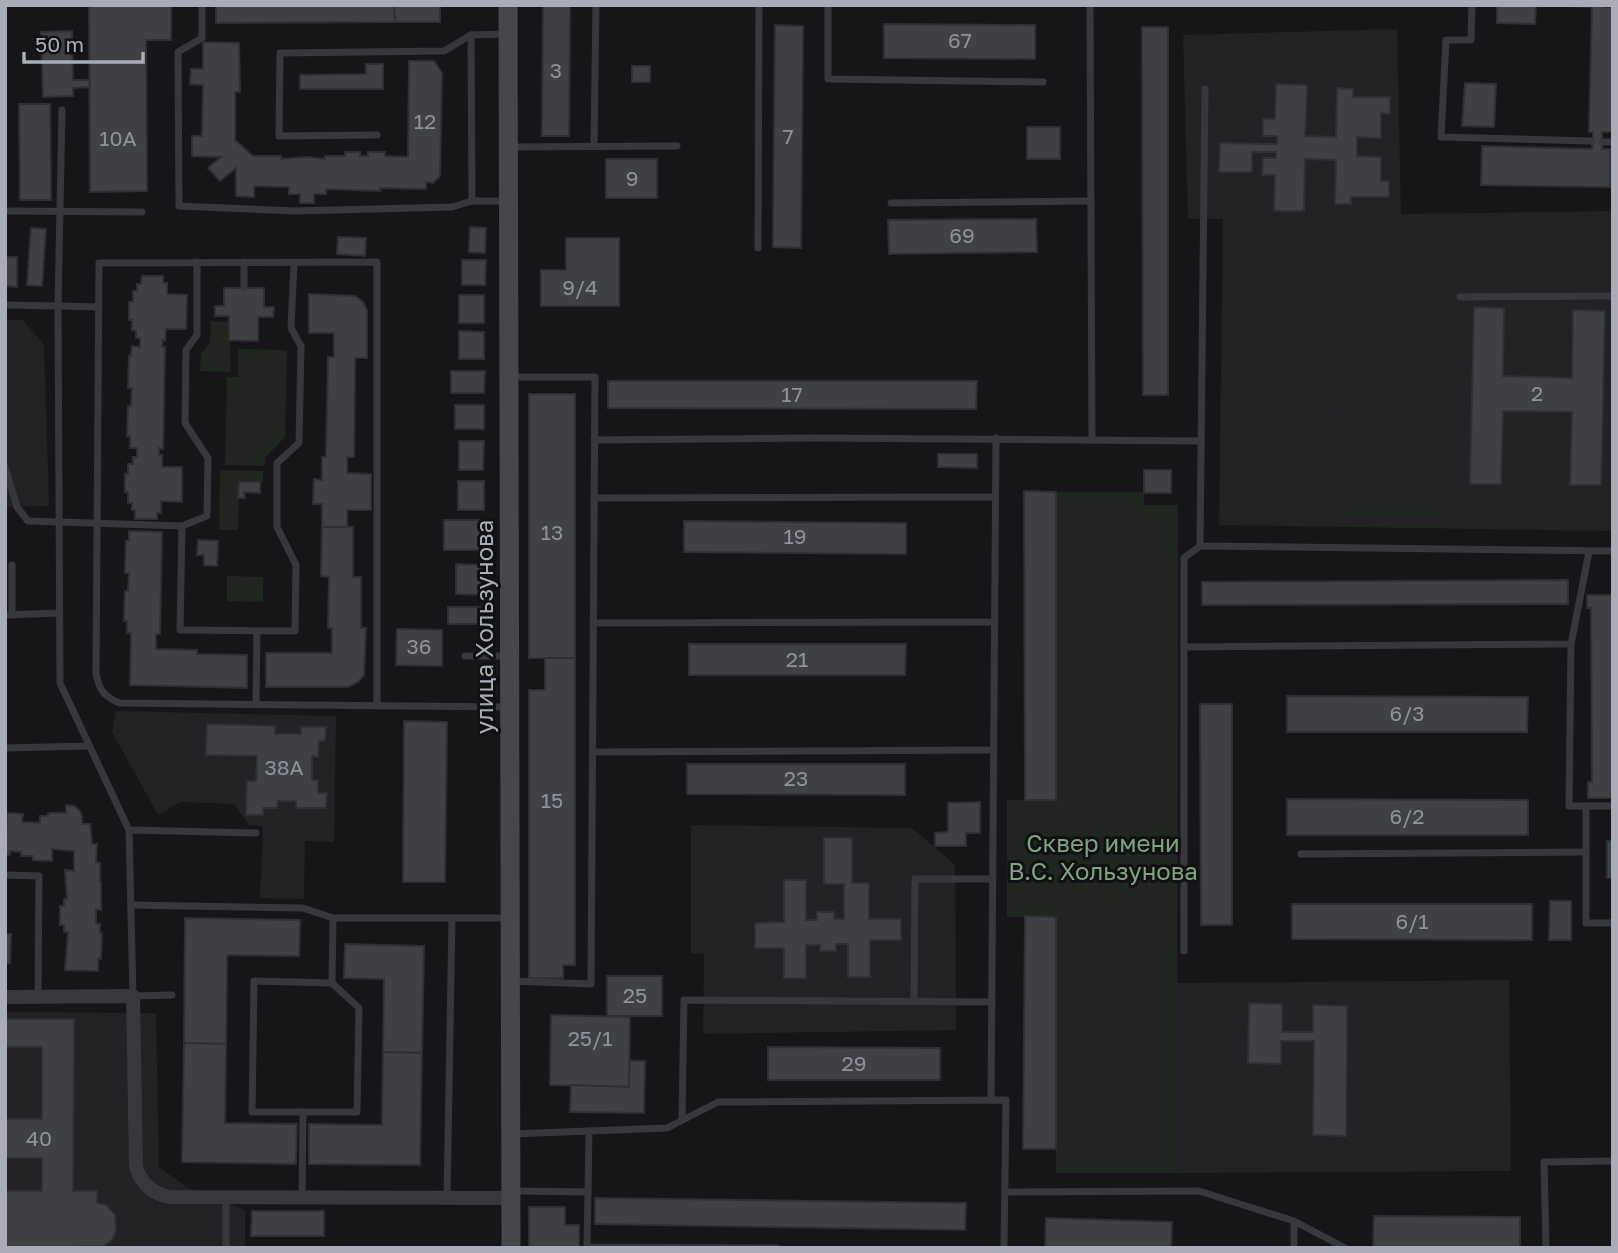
<svg xmlns="http://www.w3.org/2000/svg" width="1618" height="1253" viewBox="0 0 1618 1253" font-family="'Golos Text',sans-serif">
<rect width="100%" height="100%" fill="#161618"/>
<g fill="#222225">
<path d="M1397 29 1401 214 1613 211V531L1219 525 1223 219H1188L1183 35Z"/>
<path d="M5 320H23L44 345 49 506 5 507Z"/>
<path d="M116 711 336 716 334 842 305 841 304 899 260 898 263 826 249 825 234 804 180 802 158 815 112 732Z"/>
<path d="M691 825 912 828 955 865 956 1030 703 1034 704 954 691 953Z"/>
<path d="M1509 980 1511 1171 1177 1173V983Z"/>
<path d="M5 1012 156 1013 159 1167 188 1188 245 1210V1248H5Z"/>
</g>
<g fill="#1e261f">
<path d="M211 321 229 322 231 372 200 371 201 354 210 342Z"/>
<path d="M1343 321H1438L1439 517H1345Z"/>
<path d="M238 349 287 350 285 437 265 458V466L225 465 227 377H238Z"/>
<path d="M220 470 263 471V482H239L238 530H219Z"/>
<path d="M1056 492H1144V505H1178L1177 1173H1056V917H1007V800H1056Z"/>
<path d="M227 576 263 577V602L227 601Z"/>
</g>
<g fill="#404145" stroke="#303034" stroke-width="2">
<path d="M89 5H171V40H146L147 191 90 192Z"/>
<path d="M216 5H394L395 22 216 23Z"/>
<path d="M394 5H440V22H395Z"/>
<path d="M543 5H570L569 136H542Z"/>
<path d="M1497 5H1536L1535 24 1497 23Z"/>
<path d="M1604 5V7H1613V132H1602V149H1610V187L1481 185 1482 146 1592 149 1593 132H1589L1592 7 1536 5Z"/>
<path d="M884 24 1035 25V59L884 58Z"/>
<path d="M775 25 803 26 801 248 773 247Z"/>
<path d="M1142 27H1168V395H1143Z"/>
<path d="M72 31 73 80H89L90 87 73 88V96L43 97 41 32Z"/>
<path d="M203 42 239 43 240 92H235V140L253 156H281V159L307 157 325 159V156H345V152H360V156H368V152H385V156L408 157 409 61H434L442 73 440 176 433 183 426 182V189L380 188V191L326 189V194H314V203H300V194H289V187L254 186V197L236 196V168L220 181 208 168 221 157 192 156V136H202L203 85 190 84 191 69H203Z"/>
<path d="M366 64H383V89H300V75L366 74Z"/>
<rect x="632" y="66" width="18" height="16"/>
<path d="M1465 83 1496 84 1494 127 1462 126Z"/>
<path d="M1276 84 1307 85 1305 136 1336 137 1337 88 1353 89V97H1390V114L1381 113V138L1357 137V156L1381 157V181H1389V197H1351V204H1335L1336 160 1305 159 1304 211H1274L1275 175H1262L1263 158H1276V152H1252V172H1219L1220 143 1277 144V136H1263V119H1275Z"/>
<path d="M19 104H50L51 200H20Z"/>
<rect x="1027" y="127" width="33" height="32"/>
<rect x="606" y="159" width="51" height="39"/>
<path d="M1036 219 1037 252 889 254 888 220Z"/>
<path d="M470 227 486 228 485 253 469 252Z"/>
<path d="M31 228 46 229 42 286 27 285Z"/>
<path d="M338 237 366 238 365 256 337 254Z"/>
<path d="M566 238H619V306H541V270H566Z"/>
<path d="M5 257H17V287L5 286Z"/>
<path d="M462 260H486L485 285H462Z"/>
<path d="M142 276H163V283H167V294L187 295 186 329H166L165 341 162 340V347H165L163 449 159 448V455H162V467H182V502L161 501V513H157V519H135V510H132V503H128V492H125V474H128V464H133V457H137V448H130V436H127L128 406H131L132 388H128L129 356H131L132 346 140 347V338H136V331L132 330V320H129V302H133V291H137V284H141Z"/>
<path d="M224 288H264V307H274L273 317H258V341L229 340V316H215V306H224Z"/>
<path d="M309 294 355 296 363 302 367 310V358H355L354 457H347V473L371 474V510H347V527H322V504H313L314 479 322 480V457H326L328 357H334V333H309Z"/>
<rect x="459" y="295" width="25" height="28"/>
<path d="M1474 307 1504 308 1503 376 1572 378 1573 310 1605 311 1601 485H1570L1572 412 1503 411 1501 484H1470Z"/>
<path d="M459 331 484 332V359H459Z"/>
<path d="M451 371H485L484 393H451Z"/>
<path d="M608 381H977L976 409 608 408Z"/>
<rect x="529" y="394" width="46" height="264"/>
<rect x="455" y="405" width="29" height="24"/>
<path d="M459 441H484L483 470H459Z"/>
<path d="M938 454H977V468L938 467Z"/>
<rect x="1144" y="470" width="27" height="23"/>
<rect x="458" y="481" width="26" height="29"/>
<path d="M239 482H260V493L244 492 245 498H238Z"/>
<path d="M1024 491 1056 492V800H1025Z"/>
<rect x="444" y="520" width="39" height="30"/>
<path d="M684 521 906 523V554L684 552Z"/>
<path d="M322 527H353V577H361V628H366L364 675 358 682 348 687H266V653H332V628H328L329 577 321 576Z"/>
<path d="M129 531 162 532 160 634H156V649L197 650V654L247 655V688L130 685 131 633H127V621H124L125 591H128L129 573H125L126 541H129Z"/>
<path d="M198 540 218 541 217 566 204 565V555H197Z"/>
<path d="M456 564 483 565 482 595 456 594Z"/>
<path d="M1568 580V604L1202 605V582Z"/>
<path d="M1587 595H1613V798H1588V782H1592L1591 608H1587Z"/>
<rect x="448" y="607" width="34" height="17"/>
<path d="M397 629 442 630V666L396 665Z"/>
<path d="M689 644H906L905 675H689Z"/>
<path d="M545 658H575V965H563V978H529V690H545Z"/>
<path d="M1287 696 1528 697 1527 732H1287Z"/>
<path d="M1200 704H1232V925H1201Z"/>
<path d="M404 721 447 722 445 882H403Z"/>
<path d="M207 724 275 726V734H301V727H326L325 741H319L318 757 312 756V780H318V793H327L326 808H296V801H278L277 808H263V815H246L247 781H256L257 756 206 755Z"/>
<path d="M687 764H905V795L687 794Z"/>
<path d="M1287 799 1528 800V835H1287Z"/>
<path d="M980 802V833H966V846H935V833L948 832V803Z"/>
<path d="M66 805 74 806 79 810 82 816V824H90L92 844H97L96 862 100 863V882H101V910L96 909V924H100V933H102L101 959H98V971L65 970 68 932H64V925H60V906H64V899H67L65 870 74 871V851L52 849V861L33 860V856H21V852L10 851V855H5L7 813 23 814 22 822 40 823V816H48V813H66Z"/>
<path d="M824 838H852V883H869V919H901V940H870V977H848V944H836V951H820V945H806V978H784V948H755V923L784 922V880H806V920H817V912H834V919H844V884H824Z"/>
<path d="M1607 841H1613V891L1612 878H1607Z"/>
<path d="M1550 901H1571V940H1549Z"/>
<path d="M1292 904H1532V940L1292 939Z"/>
<path d="M1025 916 1056 917V1149H1023Z"/>
<path d="M185 918 300 920 299 956 227 955 226 1044 184 1043Z"/>
<path d="M5 934H11L10 963H5Z"/>
<path d="M345 944 424 946 422 1053 383 1052 384 979 344 978Z"/>
<rect x="607" y="976" width="55" height="40"/>
<path d="M1249 1003 1282 1004V1032H1313V1005L1347 1006 1346 1136 1313 1135 1314 1041H1281V1064L1248 1063Z"/>
<path d="M551 1015 630 1017 629 1087 550 1085Z"/>
<path d="M5 1019H74L73 1191H97V1203L106 1205 115 1215 116 1231 112 1240 103 1246 5 1248V1191H42V1158H5V1119H42V1047H5Z"/>
<path d="M184 1043 226 1044 225 1123 297 1124 296 1164 182 1162Z"/>
<path d="M768 1047 940 1048V1080H768Z"/>
<path d="M383 1052 422 1053 420 1165 309 1164V1124L382 1125Z"/>
<path d="M630 1061H645L644 1113 570 1112 571 1085 629 1087Z"/>
<path d="M595 1198 966 1203 965 1230 595 1224Z"/>
<path d="M529 1207H565V1225H579V1248H529Z"/>
<path d="M252 1211H324V1236H251Z"/>
<path d="M1374 1216 1520 1217V1248H1373Z"/>
<path d="M1046 1218 1172 1222 1171 1248H1045Z"/>
</g>
<g fill="none" stroke-linecap="round" stroke-linejoin="round">
<g stroke="#37383d" stroke-width="7">
<path d="M202 5V38L178 52 179 206 295 211 452 207 472 201"/>
<path d="M828 5V79L1043 82"/>
<path d="M1090 5 1092 440"/>
<path d="M1472 5 1471 40H1446L1441 137 1592 141"/>
<path d="M507 34 471 35 472 201H508"/>
<path d="M1205 89 1200 546 1613 551"/>
<path d="M62 110 58 306 99 307"/>
<path d="M377 135 279 136 280 53 444 51 471 35"/>
<path d="M1602 142H1613"/>
<path d="M594 146 596 5"/>
<path d="M510 147 677 146"/>
<path d="M891 203 1091 201"/>
<path d="M5 211 142 212"/>
<path d="M758 248 759 5"/>
<path d="M244 288V262"/>
<path d="M1460 297 1613 296"/>
<path d="M5 305 58 306 60 683 129 830 133 996 172 995"/>
<path d="M510 377H595L591 984 511 981"/>
<path d="M594 440 814 438 1201 441"/>
<path d="M5 467 17 507 28 521 182 526 207 516 208 458 185 423 186 350 197 335V262"/>
<path d="M594 498 995 497"/>
<path d="M182 526 180 630 295 631 296 565 277 527V463L299 443 301 346 291 328 294 263"/>
<path d="M5 615 59 613"/>
<path d="M12 615V565"/>
<path d="M593 623 995 622"/>
<path d="M1571 644 1569 806H1613"/>
<path d="M1184 647 1571 644 1589 552"/>
<path d="M465 656H509"/>
<path d="M256 704 257 631"/>
<path d="M377 706V262L99 263 96 673C99 689 103 696 119 703L509 707"/>
<path d="M5 748 89 746"/>
<path d="M593 752 994 750"/>
<path d="M1586 806V923H1613"/>
<path d="M129 830 256 833"/>
<path d="M1301 854 1586 852"/>
<path d="M5 875 39 876 38 997"/>
<path d="M131 905 303 908 333 918H509"/>
<path d="M1184 951V558L1200 546"/>
<path d="M914 1001 915 879H993"/>
<path d="M991 1100 996 438"/>
<path d="M303 1112H252L254 981 332 983"/>
<path d="M682 1120 684 1000 992 1002"/>
<path d="M511 1134 667 1128 718 1102 1006 1100 1004 1248"/>
<path d="M513 1191 588 1192 589 1131"/>
<path d="M588 1192 587 1247 777 1248"/>
<path d="M1005 1192 1199 1191 1294 1221 1345 1248"/>
<path d="M302 1197 303 1112H357L359 1008 332 983 333 918"/>
<path d="M447 1198 452 918"/>
<path d="M1294 1221V1248"/>
<path d="M226 1248V1198"/>
<path d="M1546 1248 1544 1162 1613 1161"/>
</g>
<path stroke="#37383d" stroke-width="14" d="M5 997 133 996 136 1167C142 1185 151 1192 169 1197L511 1198"/>
<path stroke="#45474d" stroke-width="19" d="M508 5 511 1248"/>
</g>
<g text-anchor="middle" stroke-width="6" stroke-linejoin="round" paint-order="stroke">
<g font-size="21" fill="#8e929b">
<text x="960" y="48">67</text>
<text x="556" y="78">3</text>
<text x="425" y="129">12</text>
<text x="788" y="144">7</text>
<text x="118" y="146">10А</text>
<text x="632" y="186">9</text>
<text x="962" y="243">69</text>
<text x="580" y="295">9/4</text>
<text x="1537" y="401">2</text>
<text x="792" y="402">17</text>
<text x="552" y="540">13</text>
<text x="795" y="544">19</text>
<text x="419" y="654">36</text>
<text x="797" y="667">21</text>
<text x="1407" y="721">6/3</text>
<text x="284" y="775">38А</text>
<text x="796" y="786">23</text>
<text x="552" y="808">15</text>
<text x="1407" y="824">6/2</text>
<text x="1412" y="929">6/1</text>
<text x="635" y="1003">25</text>
<text x="590" y="1046">25/1</text>
<text x="854" y="1071">29</text>
<text x="39" y="1146">40</text>
</g>
<g font-size="24" fill="#a8adb8" stroke="#111113">
<text transform="translate(485 627) rotate(-90)" y="8">улица Хользунова</text>
</g>
<g font-size="24" fill="#7fa381" stroke="#111113">
<text x="1103" y="852">Сквер имени<tspan x="1103" dy="28">В.С. Хользунова</tspan></text>
</g>
</g>
<rect width="1618" height="1253" fill="none" stroke="#a8adb8" stroke-width="14"/>
<path d="M24 52v10h119v-10" fill="none" stroke="#a8adb8" stroke-width="3.5"/>
<text x="35" y="52" font-size="21" fill="#a8adb8" stroke="#111113" stroke-width="5" paint-order="stroke">50 m</text>
</svg>
